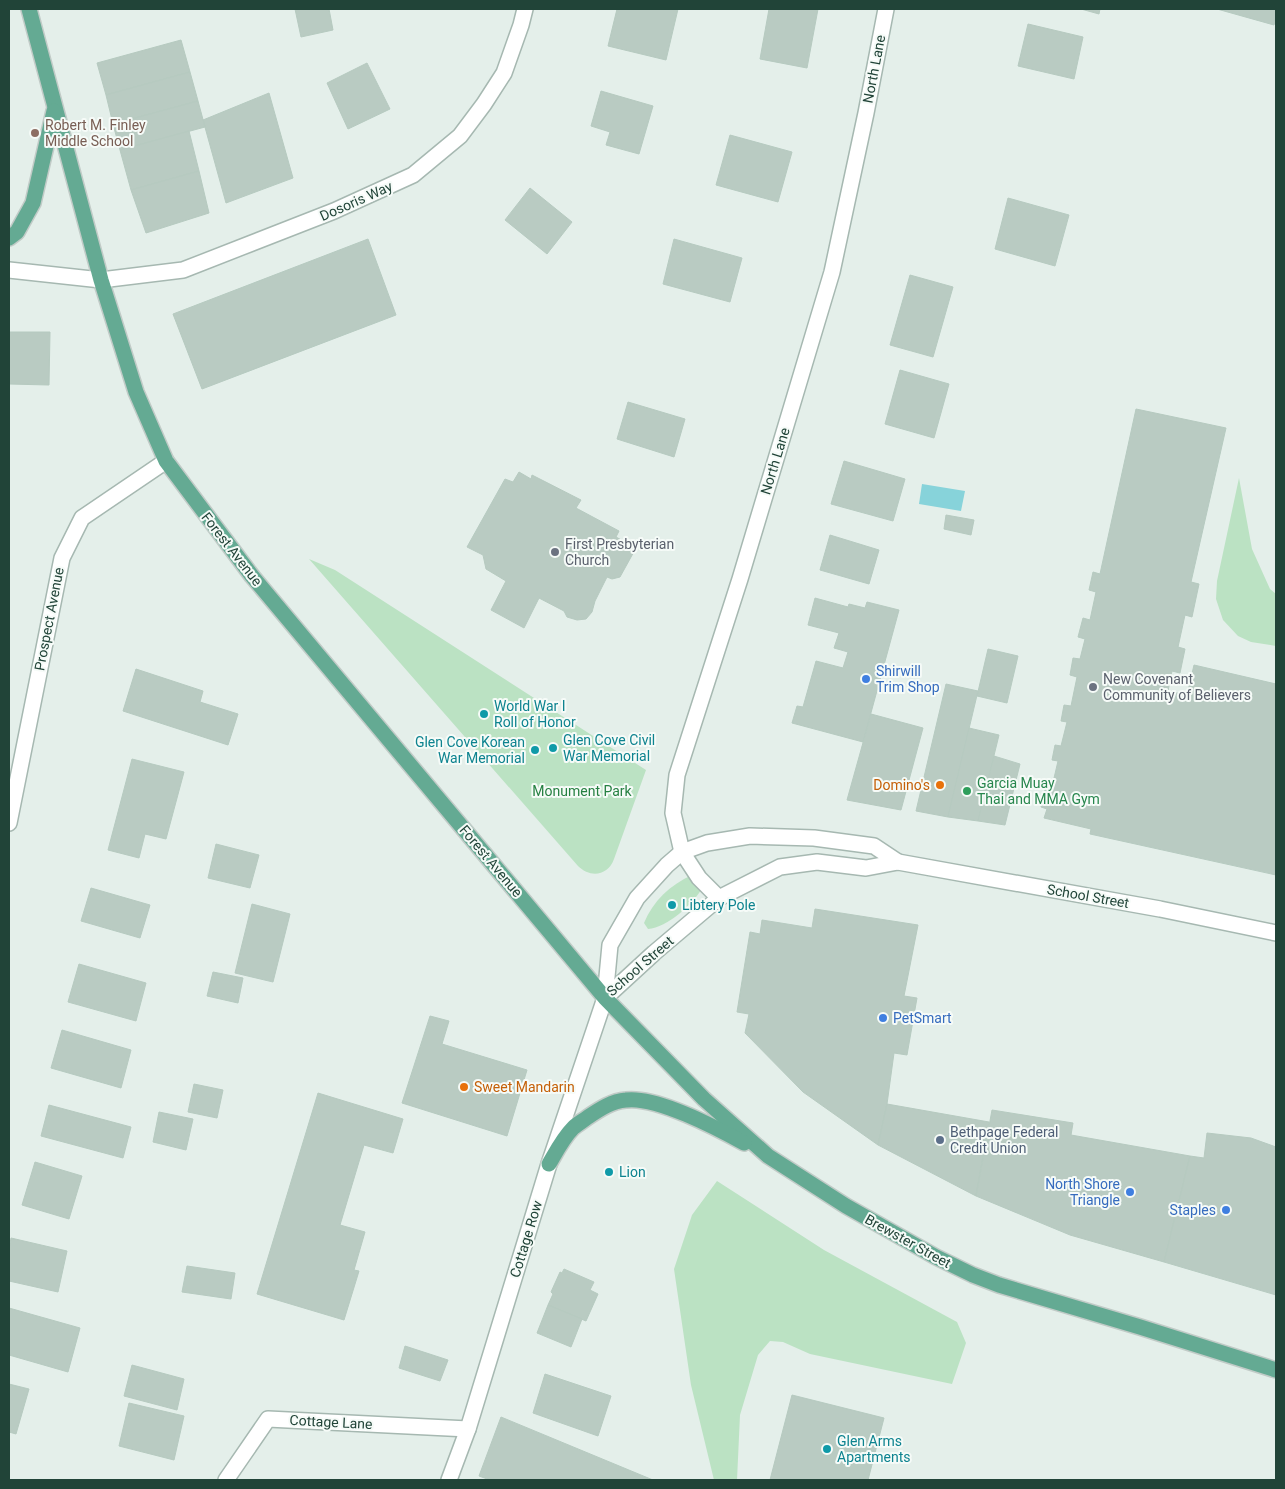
<svg xmlns="http://www.w3.org/2000/svg" width="1285" height="1489" viewBox="0 0 1285 1489" font-family="Roboto,sans-serif">
<rect width="100%" height="100%" fill="#e4efea"/>
<g fill="#bbe2c3">
<path d="M1239 478 1252 549 1270 589 1276 594V646L1251 642 1238 636 1223 620 1216 599 1217 581Z"/>
<path d="M309 559 335 570 646 770 614 859C608 876 590 878 578 866Z"/>
<path d="M692 875 703 887C694 903 667 928 648 929L644 923C653 901 670 885 692 875Z"/>
<path d="M717 1181 824 1250 957 1322 966 1343 952 1384 810 1354 783 1342 770 1341 758 1355 740 1415 737 1480H714L691 1385 674 1269 692 1215Z"/>
</g>
<path fill="#87d3da" d="M922 484 965 491 961 511 919 504Z"/>
<g fill="#b9cbc2" stroke="#b6cac0">
<path d="M295 9H329L333 30 301 37Z"/>
<path d="M617 9H678L666 60 608 46Z"/>
<path d="M769 9H818L807 68 760 59Z"/>
<path d="M1081 9H1100L1099 14Z"/>
<path d="M1217 9H1276V17L1274 25Z"/>
<path d="M1028 24 1083 37 1074 79 1018 66Z"/>
<path d="M181 40 190 72 106 95 97 63Z"/>
<path d="M367 63 390 109 348 129 327 83Z"/>
<path d="M190 72 198 101 113 124 106 95Z"/>
<path d="M601 91 653 106 639 154 606 145 610 132 591 126Z"/>
<path d="M269 93 293 178 226 203 203 120Z"/>
<path d="M198 101 205 127 120 150 113 124Z"/>
<path d="M189 131 199 171 131 190 120 150Z"/>
<path d="M730 135 792 152 778 202 716 185Z"/>
<path d="M199 171 209 213 146 233 131 190Z"/>
<path d="M530 188 572 222 547 254 505 220Z"/>
<path d="M1008 198 1069 215 1055 266 995 249Z"/>
<path d="M368 239 396 315 202 389 173 314Z"/>
<path d="M674 239 742 258 730 302 663 284Z"/>
<path d="M910 275 953 287 933 357 890 345Z"/>
<path d="M9 332H50L49 385 9 384Z"/>
<path d="M900 370 949 384 934 438 885 424Z"/>
<path d="M628 402 685 419 674 457 617 439Z"/>
<path d="M1136 409 1226 428 1191 582 1199 584 1192 617 1185 615 1178 647 1185 649 1180 673 1172 671 1168 691 1187 695 1194 665 1276 684V875L1090 834 1091 829 1044 818 1047 809 1041 807 1045 790 1051 791 1058 761 1052 760 1055 745 1061 746 1067 722 1061 721 1064 705 1071 706 1077 677 1070 675 1073 658 1080 659 1085 639 1078 637 1083 618 1090 620 1096 592 1089 590 1093 572 1100 574Z"/>
<path d="M844 461 905 479 893 521 831 504Z"/>
<path d="M519 472 531 479 532 475 581 500 576 508 619 531 616 537 636 548 620 577 612 579 607 577 595 601 592 612 586 619 577 620 567 617 564 611 539 598 524 628 491 610 506 581 486 569 483 555 467 547 505 479 513 482Z"/>
<path d="M946 515 974 520 971 535 944 529Z"/>
<path d="M830 535 879 550 869 584 820 570Z"/>
<path d="M815 598 848 607 849 604 865 608 867 602 899 610 863 742 792 723 797 706 803 707 816 661 843 668 848 652 834 648 839 633 808 625Z"/>
<path d="M988 649 1018 656 1007 703 977 696Z"/>
<path d="M136 669 203 691 200 702 238 714 228 745 123 711Z"/>
<path d="M946 684 978 691 948 817 916 811Z"/>
<path d="M871 714 923 728 901 810 847 800Z"/>
<path d="M969 728 999 735 978 821 948 817Z"/>
<path d="M994 756 1020 764 1005 825 978 821Z"/>
<path d="M132 759 184 772 166 839 145 834 139 858 108 850Z"/>
<path d="M216 844 259 855 250 888 208 878Z"/>
<path d="M91 888 150 905 140 938 81 921Z"/>
<path d="M252 904 290 914 273 982 235 973Z"/>
<path d="M815 909 918 925 904 996 917 998 907 1055 894 1053 887 1104 878 1145 803 1092 745 1033 749 1014 737 1012 750 932 760 934 762 920 812 928Z"/>
<path d="M79 964 146 983 136 1021 68 1002Z"/>
<path d="M213 972 243 978 238 1003 207 996Z"/>
<path d="M430 1016 449 1021 442 1044 527 1070 507 1136 402 1103Z"/>
<path d="M62 1030 131 1050 121 1088 51 1068Z"/>
<path d="M194 1084 223 1090 217 1118 188 1112Z"/>
<path d="M318 1093 403 1119 393 1153 364 1145 340 1225 365 1232 354 1270 359 1271 344 1320 257 1294Z"/>
<path d="M887 1104 989 1122 976 1196 878 1145Z"/>
<path d="M49 1105 131 1127 123 1158 41 1136Z"/>
<path d="M992 1110 1073 1123 1071 1135 1190 1156 1164 1262 1070 1235 976 1196Z"/>
<path d="M159 1112 193 1119 186 1150 153 1142Z"/>
<path d="M1207 1133 1251 1138 1276 1147V1295L1164 1262 1190 1156 1204 1158Z"/>
<path d="M35 1162 82 1176 69 1219 22 1205Z"/>
<path d="M11 1238 67 1251 58 1292 9 1281V1249Z"/>
<path d="M187 1266 235 1273 231 1299 182 1292Z"/>
<path d="M564 1269 594 1282 590 1290 598 1294 586 1321 548 1305 553 1294 551 1292 560 1272 562 1273Z"/>
<path d="M548 1305 582 1319 571 1347 537 1333Z"/>
<path d="M9 1308 80 1328 68 1372 9 1355Z"/>
<path d="M405 1346 448 1360 440 1381 399 1368Z"/>
<path d="M132 1365 184 1379 177 1410 124 1396Z"/>
<path d="M545 1374 611 1396 598 1436 533 1413Z"/>
<path d="M9 1384 29 1389 16 1434 9 1432Z"/>
<path d="M792 1395 884 1418 868 1480H770Z"/>
<path d="M129 1403 184 1416 174 1460 119 1446Z"/>
<path d="M501 1417 653 1480H490L479 1476Z"/>
</g>
<g fill="none" stroke-linecap="round" stroke-linejoin="round">
<defs>
<g id="minor">
<path d="M9 270 101 280 183 270 334 211 413 175 460 136 484 104 504 73 521 25 525 9"/>
<path d="M9 823 62 558 82 518 166 461"/>
<path d="M719 898 699 878 682 852 673 813 677 775 740 579 832 272 866 113 886 9"/>
<path d="M605 998 654 953 719 898 780 867 817 862 866 868 898 862 1160 909 1276 933"/>
<path d="M226 1480 268 1419 468 1429"/>
<path d="M449 1480 468 1429 549 1164 605 998 610 945 637 898 667 865 682 852 707 843 750 836 814 838 874 846 898 862"/>
</g>
<g id="major">
<path d="M29 9 101 280 136 392 166 461 252 576 605 998 704 1099 768 1156 846 1206 936 1257 973 1275 999 1285 1140 1327 1276 1370"/>
<path d="M9 238 17 232 33 203 54 111"/>
<path d="M549 1164C556 1152 563 1138 573 1128 577 1124 583 1121 588 1117 600 1109 612 1101 626 1100 656 1096 717 1128 744 1143"/>
</g>
</defs>
<use href="#minor" stroke="#a6b8b1" stroke-width="18"/>
<use href="#major" stroke="#c1cbc7" stroke-width="18"/>
<use href="#minor" stroke="#fff" stroke-width="15"/>
<use href="#major" stroke="#64aa93" stroke-width="15"/>
</g>
<circle fill="#8d6e63" stroke="#f6fbf8" stroke-width="2" cx="35" cy="133" r="5"/>
<g fill="#6b7280" stroke="#f6fbf8" stroke-width="2">
<circle cx="555" cy="552" r="5"/>
<circle cx="1093" cy="687" r="5"/>
</g>
<g fill="#3f7fe0" stroke="#f6fbf8" stroke-width="2">
<circle cx="866" cy="679" r="5"/>
<circle cx="883" cy="1018" r="5"/>
<circle cx="1130" cy="1192" r="5"/>
<circle cx="1226" cy="1210" r="5"/>
</g>
<g fill="#0f9aa8" stroke="#f6fbf8" stroke-width="2">
<circle cx="484" cy="714" r="5"/>
<circle cx="553" cy="748" r="5"/>
<circle cx="535" cy="750" r="5"/>
<circle cx="672" cy="905" r="5"/>
<circle cx="609" cy="1172" r="5"/>
<circle cx="827" cy="1449" r="5"/>
</g>
<g fill="#e8710a" stroke="#f6fbf8" stroke-width="2">
<circle cx="940" cy="785" r="5"/>
<circle cx="464" cy="1087" r="5"/>
</g>
<circle fill="#2e9e5b" stroke="#f6fbf8" stroke-width="2" cx="967" cy="791" r="5"/>
<circle fill="#5c6f8a" stroke="#f6fbf8" stroke-width="2" cx="940" cy="1140" r="5"/>
<g text-anchor="middle" stroke-width="4" stroke-linejoin="round" paint-order="stroke">
<g font-size="14" fill="#214438" stroke="#f6fbf8">
<text transform="translate(874 69) rotate(-79)" y="5">North Lane</text>
<text transform="translate(356 201) rotate(-24)" y="5">Dosoris Way</text>
<text transform="translate(775 461) rotate(-73)" y="5">North Lane</text>
<text transform="translate(232 549) rotate(52)" y="5">Forest Avenue</text>
<text transform="translate(49 619) rotate(-79)" y="5">Prospect Avenue</text>
<text transform="translate(491 861) rotate(50)" y="5">Forest Avenue</text>
<text transform="translate(1088 896) rotate(10)" y="5">School Street</text>
<text transform="translate(640 966) rotate(-41)" y="5">School Street</text>
<text transform="translate(526 1239) rotate(-73)" y="5">Cottage Row</text>
<text transform="translate(908 1241) rotate(29)" y="5">Brewster Street</text>
<text transform="translate(331 1422) rotate(3)" y="5">Cottage Lane</text>
</g>
<g font-size="14" fill="#785e54" stroke="#f6fbf8" text-anchor="start">
<text x="45" y="130">Robert M. Finley<tspan x="45" dy="16">Middle School</tspan></text>
</g>
<g font-size="14" fill="#5b616d" stroke="#f6fbf8" text-anchor="start">
<text x="565" y="549">First Presbyterian<tspan x="565" dy="16">Church</tspan></text>
<text x="1103" y="684">New Covenant<tspan x="1103" dy="16">Community of Believers</tspan></text>
</g>
<g font-size="14" fill="#366cbe" stroke="#f6fbf8" text-anchor="start">
<text x="876" y="676">Shirwill<tspan x="876" dy="16">Trim Shop</tspan></text>
<text x="893" y="1023">PetSmart</text>
<text x="1120" y="1189" text-anchor="end">North Shore<tspan x="1120" dy="16">Triangle</tspan></text>
<text x="1216" y="1215" text-anchor="end">Staples</text>
</g>
<g font-size="14" fill="#0d838f" stroke="#f6fbf8" text-anchor="start">
<text x="494" y="711">World War I<tspan x="494" dy="16">Roll of Honor</tspan></text>
<text x="563" y="745">Glen Cove Civil<tspan x="563" dy="16">War Memorial</tspan></text>
<text x="525" y="747" text-anchor="end">Glen Cove Korean<tspan x="525" dy="16">War Memorial</tspan></text>
<text x="682" y="910">Libtery Pole</text>
<text x="619" y="1177">Lion</text>
<text x="837" y="1446">Glen Arms<tspan x="837" dy="16">Apartments</tspan></text>
</g>
<g font-size="14" fill="#27864d" stroke="#f6fbf8" text-anchor="start">
<text x="977" y="788">Garcia Muay<tspan x="977" dy="16">Thai and MMA Gym</tspan></text>
</g>
<g font-size="14" fill="#c56008" stroke="#f6fbf8" text-anchor="end">
<text x="930" y="790">Domino's</text>
<text x="474" y="1092" text-anchor="start">Sweet Mandarin</text>
</g>
<g font-size="14" fill="#268042" stroke="#f6fbf8">
<text x="582" y="796">Monument Park</text>
</g>
<g font-size="14" fill="#4e5e75" stroke="#f6fbf8" text-anchor="start">
<text x="950" y="1137">Bethpage Federal<tspan x="950" dy="16">Credit Union</tspan></text>
</g>
</g>
<rect width="1285" height="1489" fill="none" stroke="#214438" stroke-width="20"/>
</svg>
